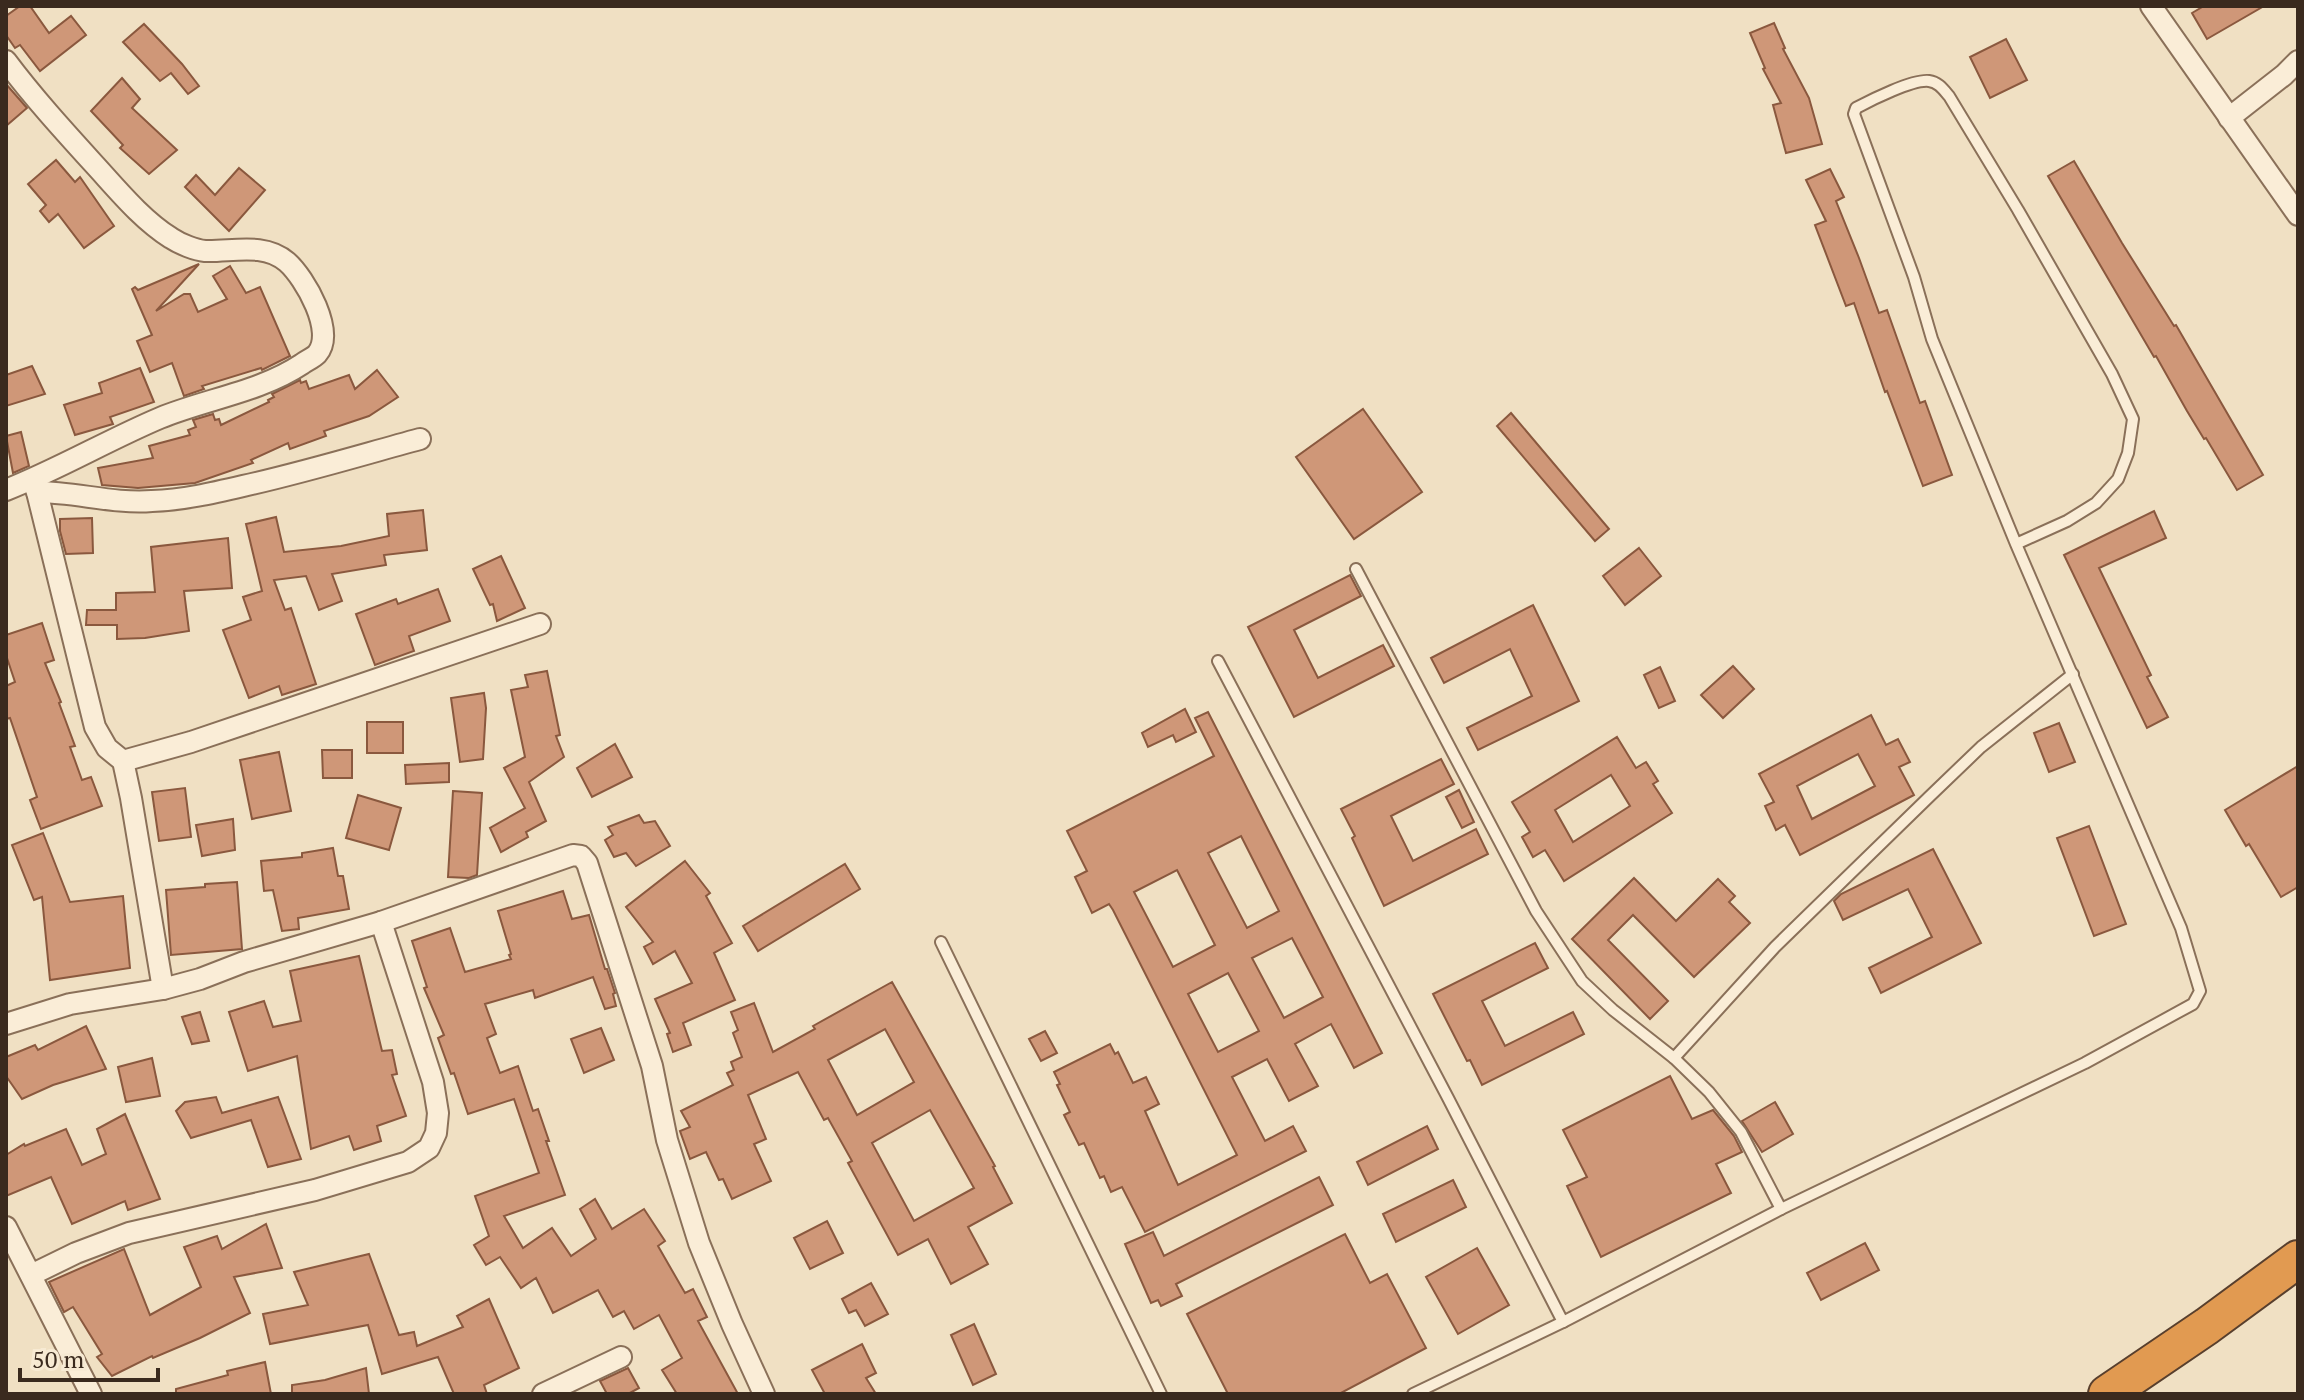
<svg xmlns="http://www.w3.org/2000/svg" width="2304" height="1400" viewBox="0 0 2304 1400" font-family="'PT Serif',serif">
<rect width="100%" height="100%" fill="#f0e0c3"/>
<g fill="#cf9778" stroke="#8a583e" stroke-width="2" fill-rule="evenodd">
<path d="M20 6H30L49 33 71 16 86 35 40 71 20 45 15 48 6 35V16Z"/>
<path d="M2204 6H2264L2207 39 2192 13Z"/>
<path d="M1774 23 1785 48 1783 49 1809 98 1822 144 1786 153 1773 105 1781 103 1763 69 1765 68 1750 33Z"/>
<path d="M144 24 182 64 199 86 188 94 171 73 160 81 123 42Z"/>
<path d="M2006 39 2027 80 1990 98 1970 57Z"/>
<path d="M122 78 140 99 132 108 177 150 149 174 120 148 123 145 91 111Z"/>
<path d="M6 84 27 108 6 126Z"/>
<path d="M56 160 75 182 80 177 114 226 84 248 58 214 49 222 40 211 46 205 28 184Z"/>
<path d="M2074 161 2122 243 2174 326 2176 325 2263 475 2237 490 2206 438 2204 439 2187 411 2156 356 2154 357 2048 176Z"/>
<path d="M239 168 265 190 229 231 185 187 196 175 215 195Z"/>
<path d="M1830 169 1844 197 1836 201 1859 258 1879 313 1887 310 1920 403 1925 401 1952 475 1923 486 1887 391 1885 392 1854 303 1846 306 1815 225 1826 221 1806 180Z"/>
<path d="M199 264 156 311 184 294H190L198 312 227 299 213 276 230 266 246 293 260 287 290 356 262 370 261 368 202 386 204 389 184 396 172 363 150 372 137 341 152 335 132 289 135 287 138 290Z"/>
<path d="M32 366 45 394 6 406V375Z"/>
<path d="M140 368 154 402 110 417 113 424 75 435 64 405 102 393 99 383Z"/>
<path d="M377 370 398 397 369 416 324 431 326 436 290 449 288 443 251 460 253 463 195 483 138 488 102 485 98 468 153 458 149 446 190 435 188 430 196 427 193 420 213 414 215 420 219 419 221 425 269 402 268 400 274 397 272 394 300 380 301 383 306 381 309 389 349 375 355 389Z"/>
<path d="M1363 409 1422 492 1354 539 1296 457Z"/>
<path d="M1511 413 1609 529 1595 541 1497 426Z"/>
<path d="M21 432 29 466 13 473 6 436Z"/>
<path d="M423 510 427 550 384 555 386 565 332 574 342 601 319 610 306 576 274 580 285 610 291 608 316 684 282 695 279 686 249 698 223 630 251 620 243 597 262 591 246 524 276 517 284 552 341 546 389 536 387 514Z"/>
<path d="M2154 511 2166 538 2099 568 2151 675 2147 677 2168 717 2147 728 2064 555Z"/>
<path d="M92 518 93 553 66 554 60 531V519Z"/>
<path d="M228 538 232 588 184 591 189 631 145 638 117 639V625H86L87 610H116V593L155 592 151 547Z"/>
<path d="M1639 548 1661 576 1625 605 1603 576Z"/>
<path d="M501 556 525 608 497 621 493 604 490 605 473 569Z"/>
<path d="M1350 575 1361 596 1294 630 1318 678 1383 645 1394 666 1294 717 1248 627Z"/>
<path d="M438 589 450 621 409 636 414 651 375 665 356 614 396 599 398 604Z"/>
<path d="M1533 605 1579 701 1478 750 1467 728 1532 696 1510 649 1444 683 1431 658Z"/>
<path d="M42 623 54 660 45 663 61 702 59 703 75 746 70 747 82 780 91 777 102 806 41 829 30 800 37 797 10 718 6 719V686L15 682 6 655V635Z"/>
<path d="M1733 666 1754 689 1723 718 1701 695Z"/>
<path d="M1660 667 1675 701 1659 708 1644 675Z"/>
<path d="M547 671 560 735 556 736 564 757 529 782 546 821 526 832 528 837 501 852 490 828 525 808 504 768 525 757 511 690 528 687 525 675Z"/>
<path d="M484 693 486 708 483 759 460 762 451 698Z"/>
<path d="M1185 709 1196 732 1176 742 1173 735 1148 747 1142 733Z"/>
<path d="M1208 712 1382 1053 1354 1068 1331 1024 1295 1044 1318 1086 1289 1101 1267 1059 1232 1077 1265 1141 1293 1126 1306 1151 1145 1232 1122 1187 1111 1192 1104 1176 1100 1178 1084 1143 1079 1145 1064 1115 1070 1112 1057 1085 1060 1084 1054 1072 1110 1044 1115 1054 1118 1052 1133 1083 1146 1077 1159 1104 1145 1111 1178 1185 1237 1155 1113 910 1109 904 1092 913 1075 877 1087 871 1067 831 1214 756 1195 718ZM1241 836 1279 911 1247 928 1208 853ZM1177 870 1215 945 1173 967 1134 892ZM1292 938 1323 997 1284 1018 1252 958ZM1228 973 1259 1031 1218 1052 1188 994Z"/>
<path d="M1871 715 1886 745 1898 739 1910 762 1899 767 1914 795 1800 855 1785 825 1776 830 1765 806 1774 802 1759 774ZM1858 754 1875 786 1812 819 1797 786Z"/>
<rect x="367" y="722" width="36" height="31"/>
<path d="M2059 723 2075 762 2049 772 2034 733Z"/>
<path d="M1617 737 1636 768 1646 762 1658 781 1653 784 1672 813 1564 881 1545 850 1533 857 1522 837 1530 832 1512 802ZM1611 775 1630 806 1573 842 1555 810Z"/>
<path d="M615 744 632 777 592 797 577 768Z"/>
<path d="M322 750H352V778H323Z"/>
<path d="M279 752 291 811 252 819 240 760Z"/>
<path d="M1441 759 1454 784 1391 816 1413 861 1476 829 1488 854 1384 906 1352 838 1355 836 1341 809Z"/>
<path d="M449 763V782L406 784 405 765Z"/>
<path d="M2298 766V887L2281 897 2249 844 2246 846 2225 810Z"/>
<path d="M185 788 191 837 159 841 152 792Z"/>
<path d="M1459 790 1474 822 1462 828 1446 797Z"/>
<path d="M453 791 482 793 477 875 469 878 448 877Z"/>
<path d="M358 795 401 808 389 850 346 838Z"/>
<path d="M639 815 644 823 655 821 670 846 636 866 626 853 614 857 605 840 613 835 608 827Z"/>
<path d="M233 819 235 850 202 856 196 825Z"/>
<path d="M2089 826 2126 924 2094 936 2057 838Z"/>
<path d="M43 833 70 902 123 896 130 968 50 980 42 897 34 900 12 845Z"/>
<path d="M333 848 338 876H343L349 909 298 918 299 929 282 931 273 890 264 891 261 861 302 857V853Z"/>
<path d="M1933 849 1981 943 1881 993 1869 968 1932 937 1908 889 1843 920 1834 901 1841 894Z"/>
<path d="M685 861 710 893 706 896 732 943 714 953 735 1000 683 1023 691 1045 673 1052 667 1034 670 1033 655 999 692 983 675 951 653 964 644 947 653 942 626 907Z"/>
<path d="M845 864 860 889 758 951 743 926Z"/>
<path d="M1634 878 1676 921 1718 879 1735 896 1729 902 1750 923 1694 977 1633 915 1608 940 1668 1001 1650 1019 1572 939Z"/>
<path d="M237 882 242 949 171 955 166 890 205 887V884Z"/>
<path d="M563 891 572 919 589 915 605 969H607L615 993 613 994 616 1006 605 1009 593 977 535 998 533 990 485 1004 496 1034 487 1038 500 1073 518 1066 533 1111 538 1109 549 1141H546L565 1195 504 1216 523 1248 552 1228 571 1256 596 1239 580 1209 595 1199 612 1229 644 1209 665 1241 658 1246 685 1293 693 1289 707 1317 698 1321 738 1394H677L662 1370 682 1358 659 1315 634 1329 624 1311 613 1317 598 1290 553 1313 536 1278 521 1288 500 1257 486 1265 474 1245 489 1236 475 1196 539 1173 514 1099 468 1114 454 1073 451 1074 438 1038 444 1035 424 988 427 987 412 941 450 928 465 972 511 959 509 955 511 954 498 911Z"/>
<path d="M1535 943 1548 968 1482 1001 1505 1046 1573 1012 1584 1034 1482 1085 1470 1060 1467 1061 1433 994Z"/>
<path d="M359 956 382 1051 392 1050 397 1074 392 1075 406 1116 377 1126 381 1141 354 1150 349 1136 311 1149 297 1056 248 1071 229 1012 264 1001 273 1027 301 1021 290 971Z"/>
<path d="M892 982 995 1166 993 1167 1012 1203 968 1227 988 1264 951 1284 928 1239 898 1255 848 1163 852 1161 828 1118 824 1120 798 1072 748 1095 766 1139 754 1144 771 1181 732 1199 723 1179 719 1180 706 1152 690 1159 680 1131 690 1127 681 1111 733 1085 727 1073 734 1070 731 1062 742 1057 733 1033 738 1030 731 1012 754 1003 773 1052 815 1029 813 1026ZM885 1029 914 1082 857 1115 828 1060ZM930 1110 974 1188 914 1221 872 1143Z"/>
<path d="M200 1012 209 1041 192 1044 182 1017Z"/>
<path d="M86 1026 106 1069 53 1085 22 1099 6 1076V1057L35 1045 38 1050Z"/>
<path d="M601 1028 614 1060 584 1073 571 1039Z"/>
<path d="M1045 1031 1057 1053 1041 1061 1029 1039Z"/>
<path d="M152 1058 160 1096 126 1102 118 1067Z"/>
<path d="M1670 1076 1692 1119 1713 1110 1734 1136 1742 1152 1716 1164 1731 1193 1601 1257 1567 1186 1587 1177 1563 1130Z"/>
<path d="M216 1097 222 1113 278 1097 301 1159 268 1167 251 1120 191 1138 176 1111 185 1102Z"/>
<path d="M1775 1102 1793 1134 1762 1152 1742 1121Z"/>
<path d="M125 1114 160 1199 128 1210 125 1201 72 1224 51 1177 6 1196V1155L24 1144 25 1146 66 1129 82 1165 106 1154 97 1129Z"/>
<path d="M1427 1126 1438 1149 1368 1185 1357 1162Z"/>
<path d="M1319 1177 1333 1205 1176 1284 1182 1296 1161 1306 1158 1300 1151 1303 1125 1244 1153 1232 1164 1256Z"/>
<path d="M1453 1180 1466 1207 1396 1242 1383 1214Z"/>
<path d="M827 1221 843 1253 810 1269 794 1238Z"/>
<path d="M266 1224 282 1268 234 1277 250 1313 200 1338 153 1358 152 1356 112 1376 97 1357 102 1354 73 1307 64 1312 49 1282 124 1249 150 1315 201 1287 184 1247 217 1236 222 1249Z"/>
<path d="M1345 1234 1370 1283 1387 1274 1426 1348 1339 1394H1228L1187 1314Z"/>
<path d="M1865 1243 1879 1270 1821 1300 1807 1273Z"/>
<path d="M1477 1248 1509 1305 1458 1334 1426 1277Z"/>
<path d="M369 1254 399 1335 414 1332 417 1346 463 1327 457 1316 489 1299 519 1368 484 1385 487 1394H454L438 1357 382 1374 368 1325 270 1344 263 1314 308 1305 294 1272Z"/>
<path d="M871 1283 888 1314 865 1326 856 1310 849 1313 842 1299Z"/>
<path d="M974 1324 996 1374 973 1385 951 1335Z"/>
<path d="M862 1344 876 1373 866 1378 876 1394H825L812 1370Z"/>
<path d="M265 1362 271 1394H176V1389L228 1375 227 1371Z"/>
<path d="M366 1368 369 1394H292V1385L325 1380Z"/>
<path d="M628 1368 639 1388 628 1394H607L600 1381Z"/>
</g>
<g fill="none" stroke-linecap="round" stroke-linejoin="round">
<defs>
<g id="lane">
<path d="M1356 569 1536 911 1582 981 1613 1010 1674 1058 1709 1092 1741 1132 1781 1209"/>
<path d="M1218 661 1448 1098 1563 1322"/>
<path d="M941 942 1161 1394"/>
<path d="M1674 1058 1775 947 1930 796 1981 747 2073 674"/>
<path d="M1413 1394 1563 1322 1781 1209 2085 1063 2193 1004 2200 991 2181 928 2016 544 1932 339 1914 277 1854 114 1856 108C1871 100 1913 79 1929 81 1938 82 1943 89 1949 96L2018 210 2112 374 2133 419 2128 453 2118 479 2096 503 2067 521 2016 544"/>
</g>
<g id="street">
<path d="M2151 6 2298 215"/>
<path d="M6 61C33 97 63 130 93 163 117 189 141 219 171 238 180 244 195 250 205 251 232 252 264 242 287 262 305 278 336 332 317 354 313 358 306 361 302 364 260 392 206 399 160 418 108 440 59 469 6 490"/>
<path d="M2229 118 2284 75 2298 61"/>
<path d="M32 480 37 492 95 727 107 748 123 761 131 798 163 989"/>
<path d="M37 492C76 492 113 504 152 501 183 500 213 493 243 486 302 473 361 455 420 439"/>
<path d="M123 761 191 742 540 624"/>
<path d="M6 1024 70 1004 163 989 200 979 244 962 381 922 573 855 581 856 587 863 652 1066 667 1140 699 1243 732 1324 764 1394"/>
<path d="M6 1227 91 1394"/>
<path d="M31 1275 76 1253 129 1233 315 1190 408 1162 429 1148 436 1133 438 1113 433 1082 381 922"/>
<path d="M543 1394 621 1357"/>
</g>
<path id="highway" d="M2107 1394 2207 1326 2298 1259"/>
</defs>
<use href="#lane" stroke="#8a7059" stroke-width="14"/>
<use href="#street" stroke="#8a7059" stroke-width="24"/>
<use href="#highway" stroke="#583f2d" stroke-width="40"/>
<use href="#lane" stroke="#faedd7" stroke-width="10"/>
<use href="#street" stroke="#faedd7" stroke-width="20"/>
<use href="#highway" stroke="#e19a51" stroke-width="36"/>
</g>
<rect width="2304" height="1400" fill="none" stroke="#3a2a1e" stroke-width="16"/>
<path d="M20 1368v12h138v-12" fill="none" stroke="#3a2a1e" stroke-width="4"/>
<text x="32" y="1368" font-size="24" fill="#3a2a1e" stroke="#f7ead3" stroke-width="6" paint-order="stroke">50 m</text>
</svg>
